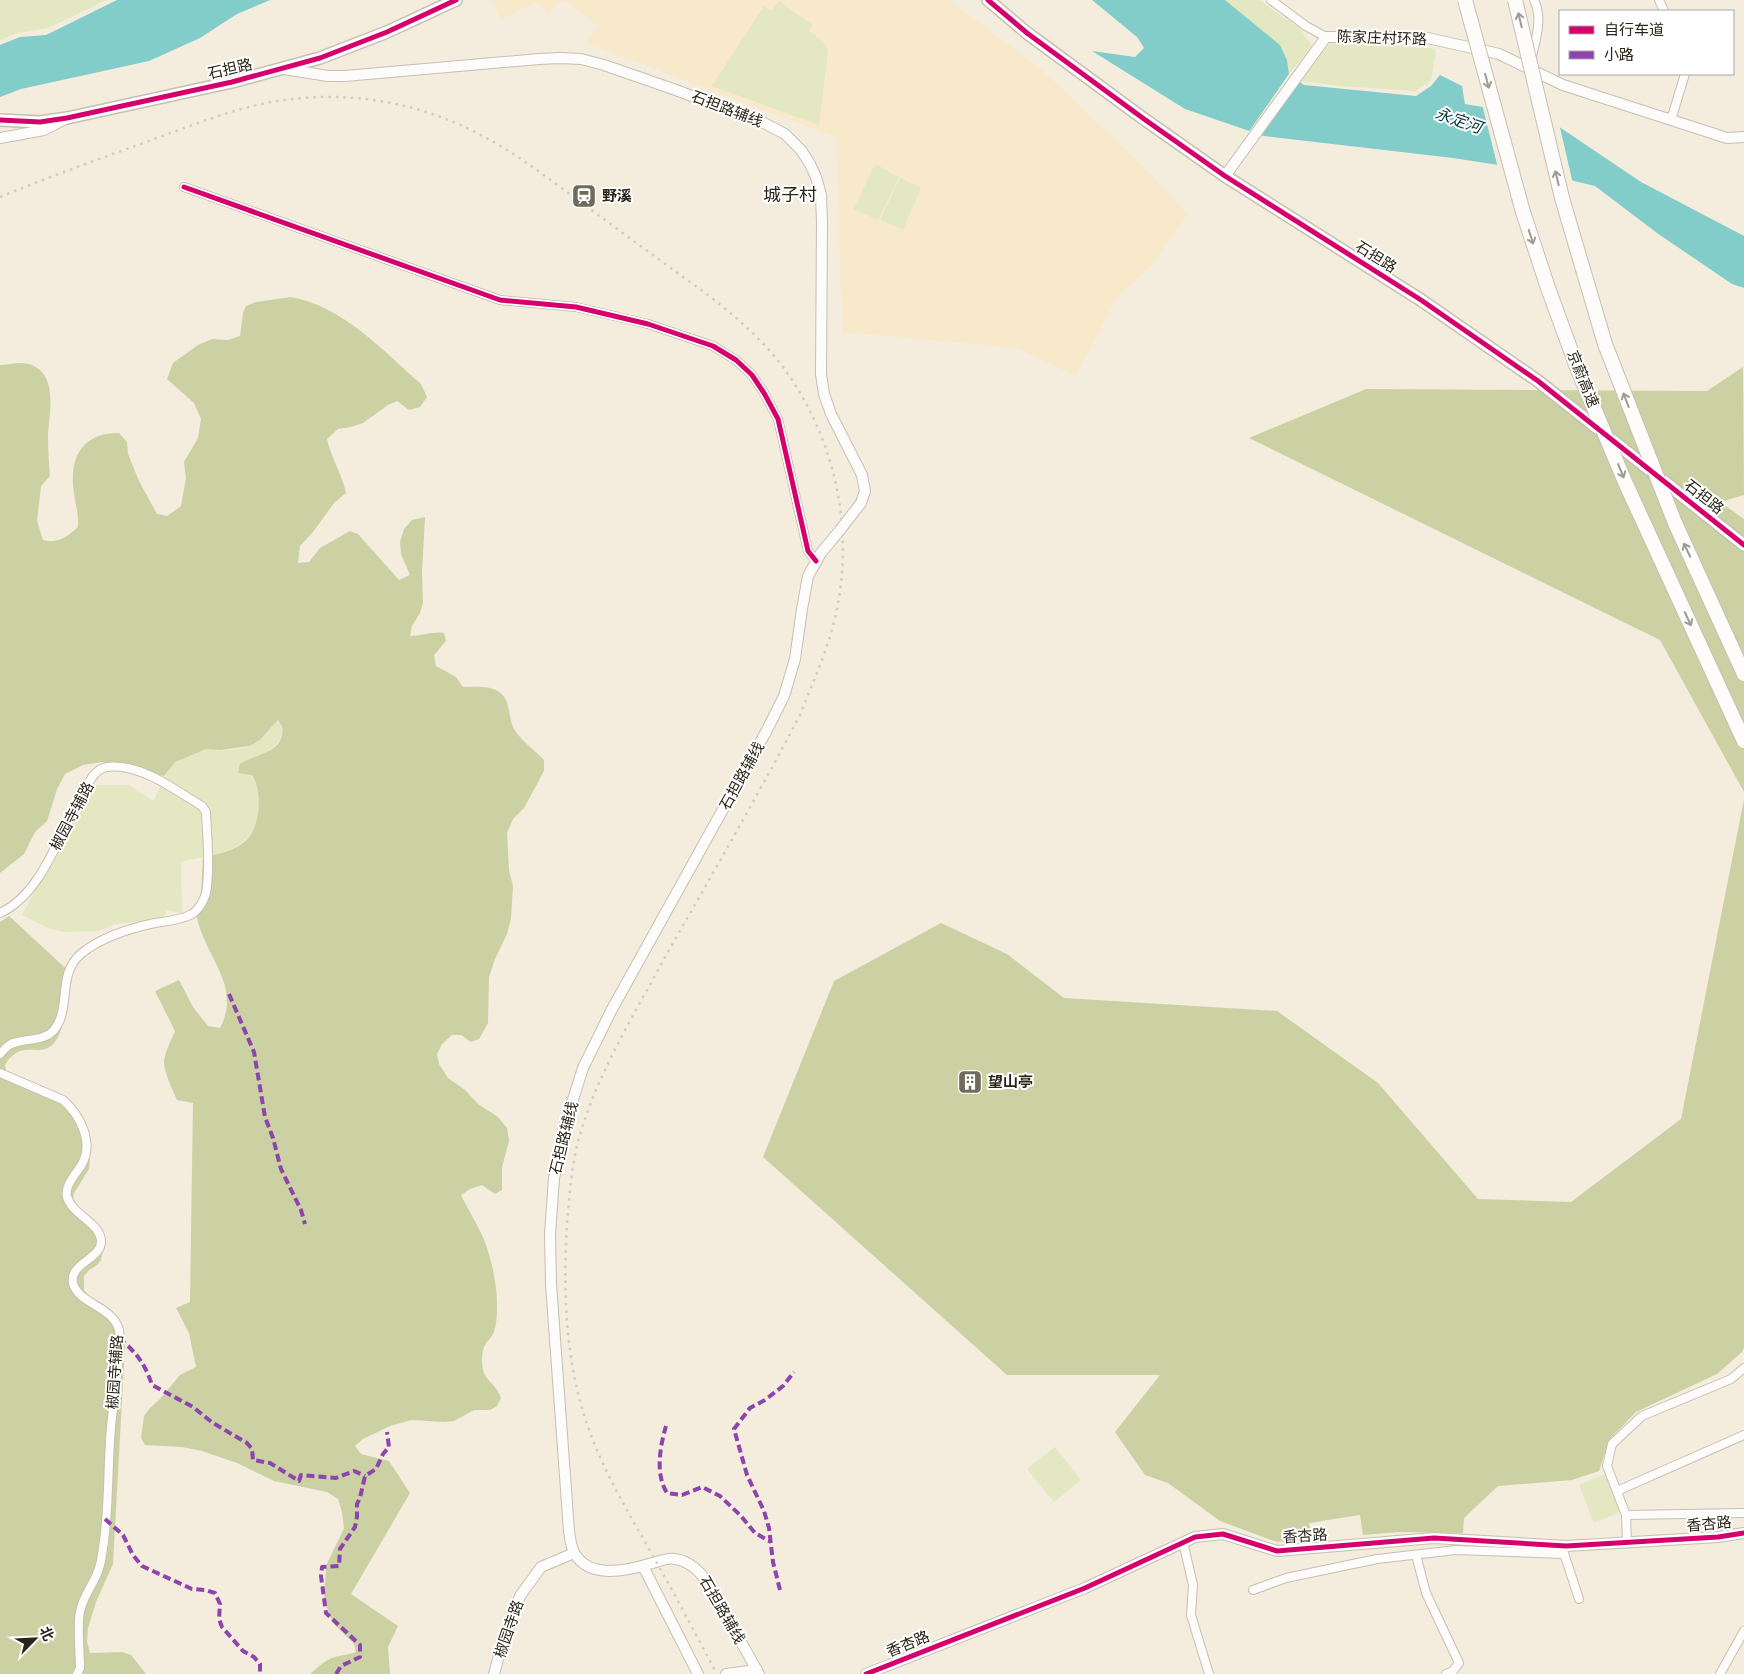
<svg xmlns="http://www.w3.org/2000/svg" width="1744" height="1674" viewBox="0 0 1744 1674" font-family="Overpass,'Noto Sans SC',sans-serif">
<rect width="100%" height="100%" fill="#f4ecdd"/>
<path fill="#f8e9cb" d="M491 0H949L1041 69 1138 162 1188 214 1151 266 1117 297 1076 376 1017 348 842 332 836 137 586 43 598 26 563 0 549 14 536 2 501 20Z"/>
<g fill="#e3e7c2">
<path d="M0 0H107L48 28 18 33 0 40Z"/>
<path d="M1225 0H1260L1274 11 1299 27 1312 46 1289 74 1287 60 1280 45Z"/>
<path d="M779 1 813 25 809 31 823 41 828 49 819 125 712 86 764 6 772 11Z"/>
<path d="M1344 43 1430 48 1436 50 1431 81 1415 91 1341 86 1301 81 1313 62 1330 44Z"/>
<path d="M875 164 899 177 878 220 854 209Z"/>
<path d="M900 178 921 188 903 230 880 220Z"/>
<path d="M278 720C291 736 271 753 256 756L251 775C257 784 259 797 259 808 258 852 213 854 181 862L182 913 167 910 162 919 115 924 99 931 64 932 48 928 22 915 92 785H129L153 801C161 789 165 769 176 762 183 756 199 750 208 749 226 749 245 753 260 740 267 735 272 726 278 720Z"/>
<path d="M1055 1447 1081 1480 1054 1502 1027 1469Z"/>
<path d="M1605 1474 1620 1512 1594 1523 1579 1485Z"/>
</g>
<g fill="#cbd1a2">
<path d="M291 297C344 307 382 350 421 384L427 397 420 407 409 410 397 401 388 405 363 423 351 427 338 429 327 439C331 458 342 474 346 493L334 503 313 532 300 546 298 563 309 562 320 548 350 531 358 534 399 580 410 575 401 554 400 542 404 529 412 520 425 517 422 572 423 603 420 613 412 626 410 636C423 636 433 631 444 633L446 641 434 655 436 666 456 677 463 687C479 687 501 684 507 703 510 712 510 721 514 729 521 741 534 749 544 760V771L524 808 513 819 507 833 509 870 513 886 511 918 507 934 495 959 489 977 488 1023 479 1039 471 1042 461 1035H452L442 1044 437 1054 439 1064 448 1078 465 1090 478 1104 498 1117 507 1128 509 1141 502 1167V1190L495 1194 482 1185 470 1189 461 1195C467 1208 475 1220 481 1233 490 1251 497 1283 497 1304 497 1314 497 1325 493 1334 491 1338 488 1340 486 1343 481 1351 481 1364 484 1373 488 1382 498 1387 501 1398L497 1406 490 1410H474L454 1421 444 1422 411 1420 390 1426 363 1439 355 1446 361 1454 389 1461 410 1493 351 1594 398 1626 388 1647 390 1674H310C317 1668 325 1660 335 1657 342 1655 348 1655 356 1652L354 1644 333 1623 324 1601 326 1566 344 1528 342 1512 338 1499 327 1492 274 1481 237 1463 202 1451 182 1447 145 1445 141 1438 144 1416 150 1408 160 1399 180 1375 196 1367 189 1333 176 1308 190 1302 193 1103 177 1100C173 1091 164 1072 164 1062 165 1051 171 1041 175 1031L155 991 179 980 193 1007 208 1026 220 1028C242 986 206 958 197 918 196 910 200 900 201 892 202 880 202 868 203 857 217 854 231 852 243 843 261 830 263 792 252 775L238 773 240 764C256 753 286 753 282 726L278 720 260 740 250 746 220 750 206 749 175 762 164 776 103 762 83 765 65 774 57 789 47 821 35 832 24 854 0 873V365C12 365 22 360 34 366 59 379 48 417 48 438 48 451 49 464 50 476L41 486 37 521 43 540C58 544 67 537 78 527 79 512 74 500 73 485 71 452 86 433 119 433L127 442 128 454 139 481 157 514 167 516 181 506 186 478 184 462 198 438 201 419 194 403 167 379 173 363 198 345 212 339 228 340 240 336 243 313 246 306 256 302Z"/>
<path d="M1743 367 1744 495 1720 502 1744 519V792L1660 640 1249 438 1366 389 1707 391Z"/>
<path d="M1744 799V1347L1742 1352 1717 1374 1636 1412 1609 1440 1599 1471 1572 1480 1498 1486 1464 1518 1463 1533 1400 1532 1363 1535 1360 1515 1309 1523 1313 1539 1277 1542 1220 1521 1168 1483 1145 1475 1115 1432 1160 1375H1007L763 1157 834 981 941 923 1007 954 1064 998 1277 1011 1378 1083 1478 1199 1571 1202 1681 1119Z"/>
<path d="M9 916 63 966 73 973C68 991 66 1029 54 1043 39 1060 22 1037 5 1065L6 1071 9 1074 48 1091 72 1111 89 1153 90 1159 89 1169 74 1193 73 1200 75 1205 97 1230 103 1248 101 1260 97 1265 89 1270 84 1276V1290L95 1305 122 1334 125 1346 113 1564 96 1602 88 1628 87 1642 90 1653 122 1652 131 1655 146 1674H0V922Z"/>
</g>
<g fill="#82cdca">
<path d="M117 0H270L237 14 200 38 149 61 21 89 0 97V45L20 37 46 35Z"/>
<path d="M1092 0H1225L1280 45 1287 60 1289 74 1304 85 1416 96 1431 86 1440 75 1462 86 1465 104 1546 118 1641 182 1744 236V288L1732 284 1657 233 1595 186 1524 169 1453 158 1264 136 1185 109 1092 51 1135 57 1144 48 1137 37Z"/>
</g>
<g fill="#f4ecdd">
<path d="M1291 71 1300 79 1260 137 1248 133Z"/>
<path d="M1482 104 1547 115 1559 123 1573 184 1523 172 1498 168Z"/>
</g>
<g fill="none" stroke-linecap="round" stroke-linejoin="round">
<defs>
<g id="street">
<path d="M1271 0 1306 26 1326 37"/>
<path d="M1659 0 1664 11"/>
<path d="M1532 56C1536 38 1543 18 1534 0"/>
<path d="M1671 120 1685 74"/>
<path d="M184 187 500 300 576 307 648 324 713 346 736 360 752 375 764 393 778 419 808 551 816 561"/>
<path d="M0 913C42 894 59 834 81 796 86 788 90 777 98 771 105 765 119 766 128 768 155 774 178 792 202 806L206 812C207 836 210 861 207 885 207 895 201 908 192 914 182 920 167 921 155 923 131 928 102 937 82 953 56 974 72 1008 54 1030 44 1042 24 1038 11 1044 7 1046 3 1051 0 1054"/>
<path d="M0 1073 63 1100C80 1115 94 1142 82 1164 77 1173 64 1185 67 1197 73 1216 100 1222 101 1241 102 1259 69 1263 73 1283 78 1304 113 1306 119 1330 120 1336 119 1343 119 1349 118 1372 115 1394 112 1417 107 1460 110 1505 103 1548 102 1556 101 1564 98 1571 94 1584 82 1597 80 1612 77 1626 80 1652 80 1668L77 1674"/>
<path d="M1617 1491 1744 1435"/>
<path d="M1626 1515 1744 1513"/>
<path d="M1183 1542 1193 1585 1191 1615 1209 1674"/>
<path d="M1627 1542 1626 1515 1607 1466 1612 1444 1642 1416 1731 1379 1744 1368"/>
<path d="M1563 1550 1579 1599"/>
<path d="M1416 1555 1426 1593 1459 1663 1453 1671 1446 1674"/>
<path d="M1253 1590 1286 1578 1377 1559 1456 1550 1563 1554"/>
<path d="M1720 1674 1744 1631"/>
</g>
<g id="secondary">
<path d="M284 69 328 76H345L539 59 560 58 581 59 604 65 673 89 762 122 785 134 801 150 810 164 816 177 821 195 822 222 821 374 824 394 831 414 862 475 865 491 861 503"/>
<path d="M0 138 44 130 65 119"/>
<path d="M1225 176 1326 37H1423L1499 54 1563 85 1727 138 1744 137"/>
<path d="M643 1566 698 1674"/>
<path d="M494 1674 501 1648 520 1596 541 1567 574 1553"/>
<path d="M726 1674 757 1670"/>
<path d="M759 1674 706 1580C698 1570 689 1561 675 1559 668 1557 657 1562 649 1564 626 1571 590 1579 575 1554 571 1548 570 1538 569 1531L551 1284 550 1234 554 1178 564 1128 583 1068 611 1011 767 730 784 696 795 659 802 609 808 576 821 553 840 530"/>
<path d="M866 1674 1085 1588 1195 1537 1223 1534 1277 1551 1434 1538 1566 1546 1718 1537 1744 1533"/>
</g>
<g id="primary">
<path d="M988 0 1027 33 1144 119 1225 176 1421 300 1538 381 1744 545"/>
<path d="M0 120 40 122 67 118 232 82 320 58 387 32 456 0"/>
</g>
</defs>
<use href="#street" stroke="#c6bfb3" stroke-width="10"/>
<use href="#secondary" stroke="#c6bfb3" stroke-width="12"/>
<use href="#primary" stroke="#c6bfb3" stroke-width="14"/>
<use href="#street" stroke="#fdfcfa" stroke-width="8"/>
<use href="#secondary" stroke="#fdfcfa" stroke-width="10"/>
<use href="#primary" stroke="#fdfcfa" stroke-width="11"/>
<path stroke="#ceccc8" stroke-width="2.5" stroke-dasharray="2.5 5" stroke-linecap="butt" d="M0 197C51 176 102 158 154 139 188 127 222 113 257 105 332 88 409 98 477 133 513 151 545 176 578 200 620 231 662 262 704 292 730 312 755 333 776 358 835 432 857 530 834 622 826 654 812 684 800 715 757 797 710 878 664 959 635 1013 602 1066 583 1125 572 1156 570 1191 567 1223 563 1292 565 1361 588 1427 604 1473 630 1515 654 1558 676 1596 696 1635 717 1674"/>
<defs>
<path id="secondary-bridge" d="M840 530 861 503"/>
<g id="highway-bridge">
<path d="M1465 0 1523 212 1548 288 1578 370 1625 482 1744 741"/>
<path d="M1515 0 1562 198 1605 344 1675 523 1744 674"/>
</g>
</defs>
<use href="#secondary-bridge" stroke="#c6bfb3" stroke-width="12" stroke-linecap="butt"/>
<use href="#highway-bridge" stroke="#c6bfb3" stroke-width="16" stroke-linecap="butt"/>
<use href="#secondary-bridge" stroke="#fdfcfa" stroke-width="10"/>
<use href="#highway-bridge" stroke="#fdfcfa" stroke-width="14"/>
<g stroke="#8e44ad" stroke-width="4" stroke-dasharray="8 4" stroke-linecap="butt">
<path d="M229 994 254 1052 265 1117 273 1138 281 1169 301 1210 305 1224"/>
<path d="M119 1338C137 1353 145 1364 152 1385L193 1407 213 1423 247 1443 252 1449 253 1460 270 1463 299 1481 301 1475 336 1478 354 1471 365 1476"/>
<path d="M666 1426C660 1447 655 1474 667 1493L682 1495 702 1487 720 1496 741 1516 755 1533 771 1542"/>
<path d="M105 1519 123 1535 133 1555 142 1566 192 1589 205 1590 215 1593 220 1604 219 1619 222 1627 243 1651 254 1657 260 1664V1674"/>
<path d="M780 1590 773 1562 769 1528 764 1511 747 1475 734 1429 750 1408 765 1400 783 1386 794 1372"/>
<path d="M336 1674 341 1666 360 1657V1645L326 1613 321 1576 322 1567 339 1566 340 1549 355 1527 357 1517V1504L360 1498 365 1476 376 1469 383 1454 389 1447 387 1432"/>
</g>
<defs>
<g id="cycleway">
<path d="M988 0 1027 33 1144 119 1225 176 1421 300 1538 381 1744 545"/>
<path d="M0 120 40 122 67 118 232 82 320 58 387 32 456 0"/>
<path d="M184 187 500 300 576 307 648 324 713 346 736 360 752 375 764 393 778 419 808 551 816 561"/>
<path d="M866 1674 1085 1588 1195 1537 1223 1534 1277 1551 1434 1538 1566 1546 1718 1537 1744 1533"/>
</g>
</defs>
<use href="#cycleway" stroke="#fff" stroke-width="8"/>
<use href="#cycleway" stroke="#d6006c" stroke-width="5"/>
</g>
<defs><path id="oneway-shaft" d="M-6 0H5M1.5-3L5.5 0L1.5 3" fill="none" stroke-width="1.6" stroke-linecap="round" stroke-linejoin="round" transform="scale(1.25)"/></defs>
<g stroke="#9e9b93">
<use href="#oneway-shaft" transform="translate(1520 20) rotate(-103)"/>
<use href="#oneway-shaft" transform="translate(1487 81) rotate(75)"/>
<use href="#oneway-shaft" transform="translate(1557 178) rotate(-103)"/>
<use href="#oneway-shaft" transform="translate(1531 237) rotate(72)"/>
<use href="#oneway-shaft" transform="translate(1626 400) rotate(-111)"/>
<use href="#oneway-shaft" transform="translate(1621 471) rotate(67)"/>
<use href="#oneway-shaft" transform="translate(1687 550) rotate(-115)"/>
<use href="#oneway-shaft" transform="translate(1688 619) rotate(65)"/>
</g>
<defs>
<symbol id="station-square" viewBox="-11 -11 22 22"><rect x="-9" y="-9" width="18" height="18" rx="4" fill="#706a5c" stroke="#fff"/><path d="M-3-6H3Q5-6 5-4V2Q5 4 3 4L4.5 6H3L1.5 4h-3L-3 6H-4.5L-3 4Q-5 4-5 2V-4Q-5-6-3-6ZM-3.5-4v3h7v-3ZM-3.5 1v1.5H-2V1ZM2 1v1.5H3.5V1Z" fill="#fff"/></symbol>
<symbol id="building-square" viewBox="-11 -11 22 22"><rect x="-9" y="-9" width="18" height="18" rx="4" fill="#706a5c" stroke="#fff"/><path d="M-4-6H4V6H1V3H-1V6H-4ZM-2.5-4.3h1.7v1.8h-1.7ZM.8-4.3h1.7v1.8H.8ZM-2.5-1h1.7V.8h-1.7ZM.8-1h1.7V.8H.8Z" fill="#fff"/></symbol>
</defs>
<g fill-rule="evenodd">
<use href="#station-square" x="570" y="182" width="28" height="28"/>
<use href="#building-square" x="956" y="1068" width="28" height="28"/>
</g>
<g text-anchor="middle" stroke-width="4" stroke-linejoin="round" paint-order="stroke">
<g font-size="15" fill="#292416" stroke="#fff">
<text transform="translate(1382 38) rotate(2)" y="5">陈家庄村环路</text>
<text transform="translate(230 69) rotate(-13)" y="5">石担路</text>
<text transform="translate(727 109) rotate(21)" y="5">石担路辅线</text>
<text transform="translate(1376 257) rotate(32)" y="5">石担路</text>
<text transform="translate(1583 379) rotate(68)" y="5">京蔚高速</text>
<text transform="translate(1704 497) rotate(38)" y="5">石担路</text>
<text transform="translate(742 776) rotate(-61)" y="5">石担路辅线</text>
<text transform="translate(72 816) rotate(-62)" y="5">椒园寺辅路</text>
<text transform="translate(564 1138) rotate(-76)" y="5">石担路辅线</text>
<text transform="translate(115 1372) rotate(-86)" y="5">椒园寺辅路</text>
<text transform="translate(1709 1524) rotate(-5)" y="5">香杏路</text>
<text transform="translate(1305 1536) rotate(-4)" y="5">香杏路</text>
<text transform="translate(722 1610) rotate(60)" y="5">石担路辅线</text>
<text transform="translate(509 1629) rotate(-71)" y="5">椒园寺路</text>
<text transform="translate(908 1644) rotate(-22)" y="5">香杏路</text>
</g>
<g font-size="15" font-weight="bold" fill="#292416" stroke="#fff" text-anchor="start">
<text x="602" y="201">野溪</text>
<text x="988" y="1087">望山亭</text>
</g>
<g font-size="16" font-style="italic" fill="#003738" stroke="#fff">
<text transform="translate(1459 120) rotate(19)" y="6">永定河</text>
</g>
<g font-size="18" fill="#292416" stroke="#fff">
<text x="790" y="201">城子村</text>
</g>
</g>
<rect x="1559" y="10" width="175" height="65" fill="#ffffff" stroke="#a9a7a2"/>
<rect x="1569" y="26" width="25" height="8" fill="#d6006c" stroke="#a9a7a2"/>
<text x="1604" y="35" font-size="15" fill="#292416">自行车道</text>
<rect x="1569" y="51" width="25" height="8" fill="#8e44ad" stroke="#a9a7a2"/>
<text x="1604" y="60" font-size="15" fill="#292416">小路</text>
<g transform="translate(35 1639) rotate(66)" stroke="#ffffff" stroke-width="4" paint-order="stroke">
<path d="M0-4L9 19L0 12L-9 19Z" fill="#292416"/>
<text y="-8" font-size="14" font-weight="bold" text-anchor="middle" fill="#292416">北</text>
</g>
</svg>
